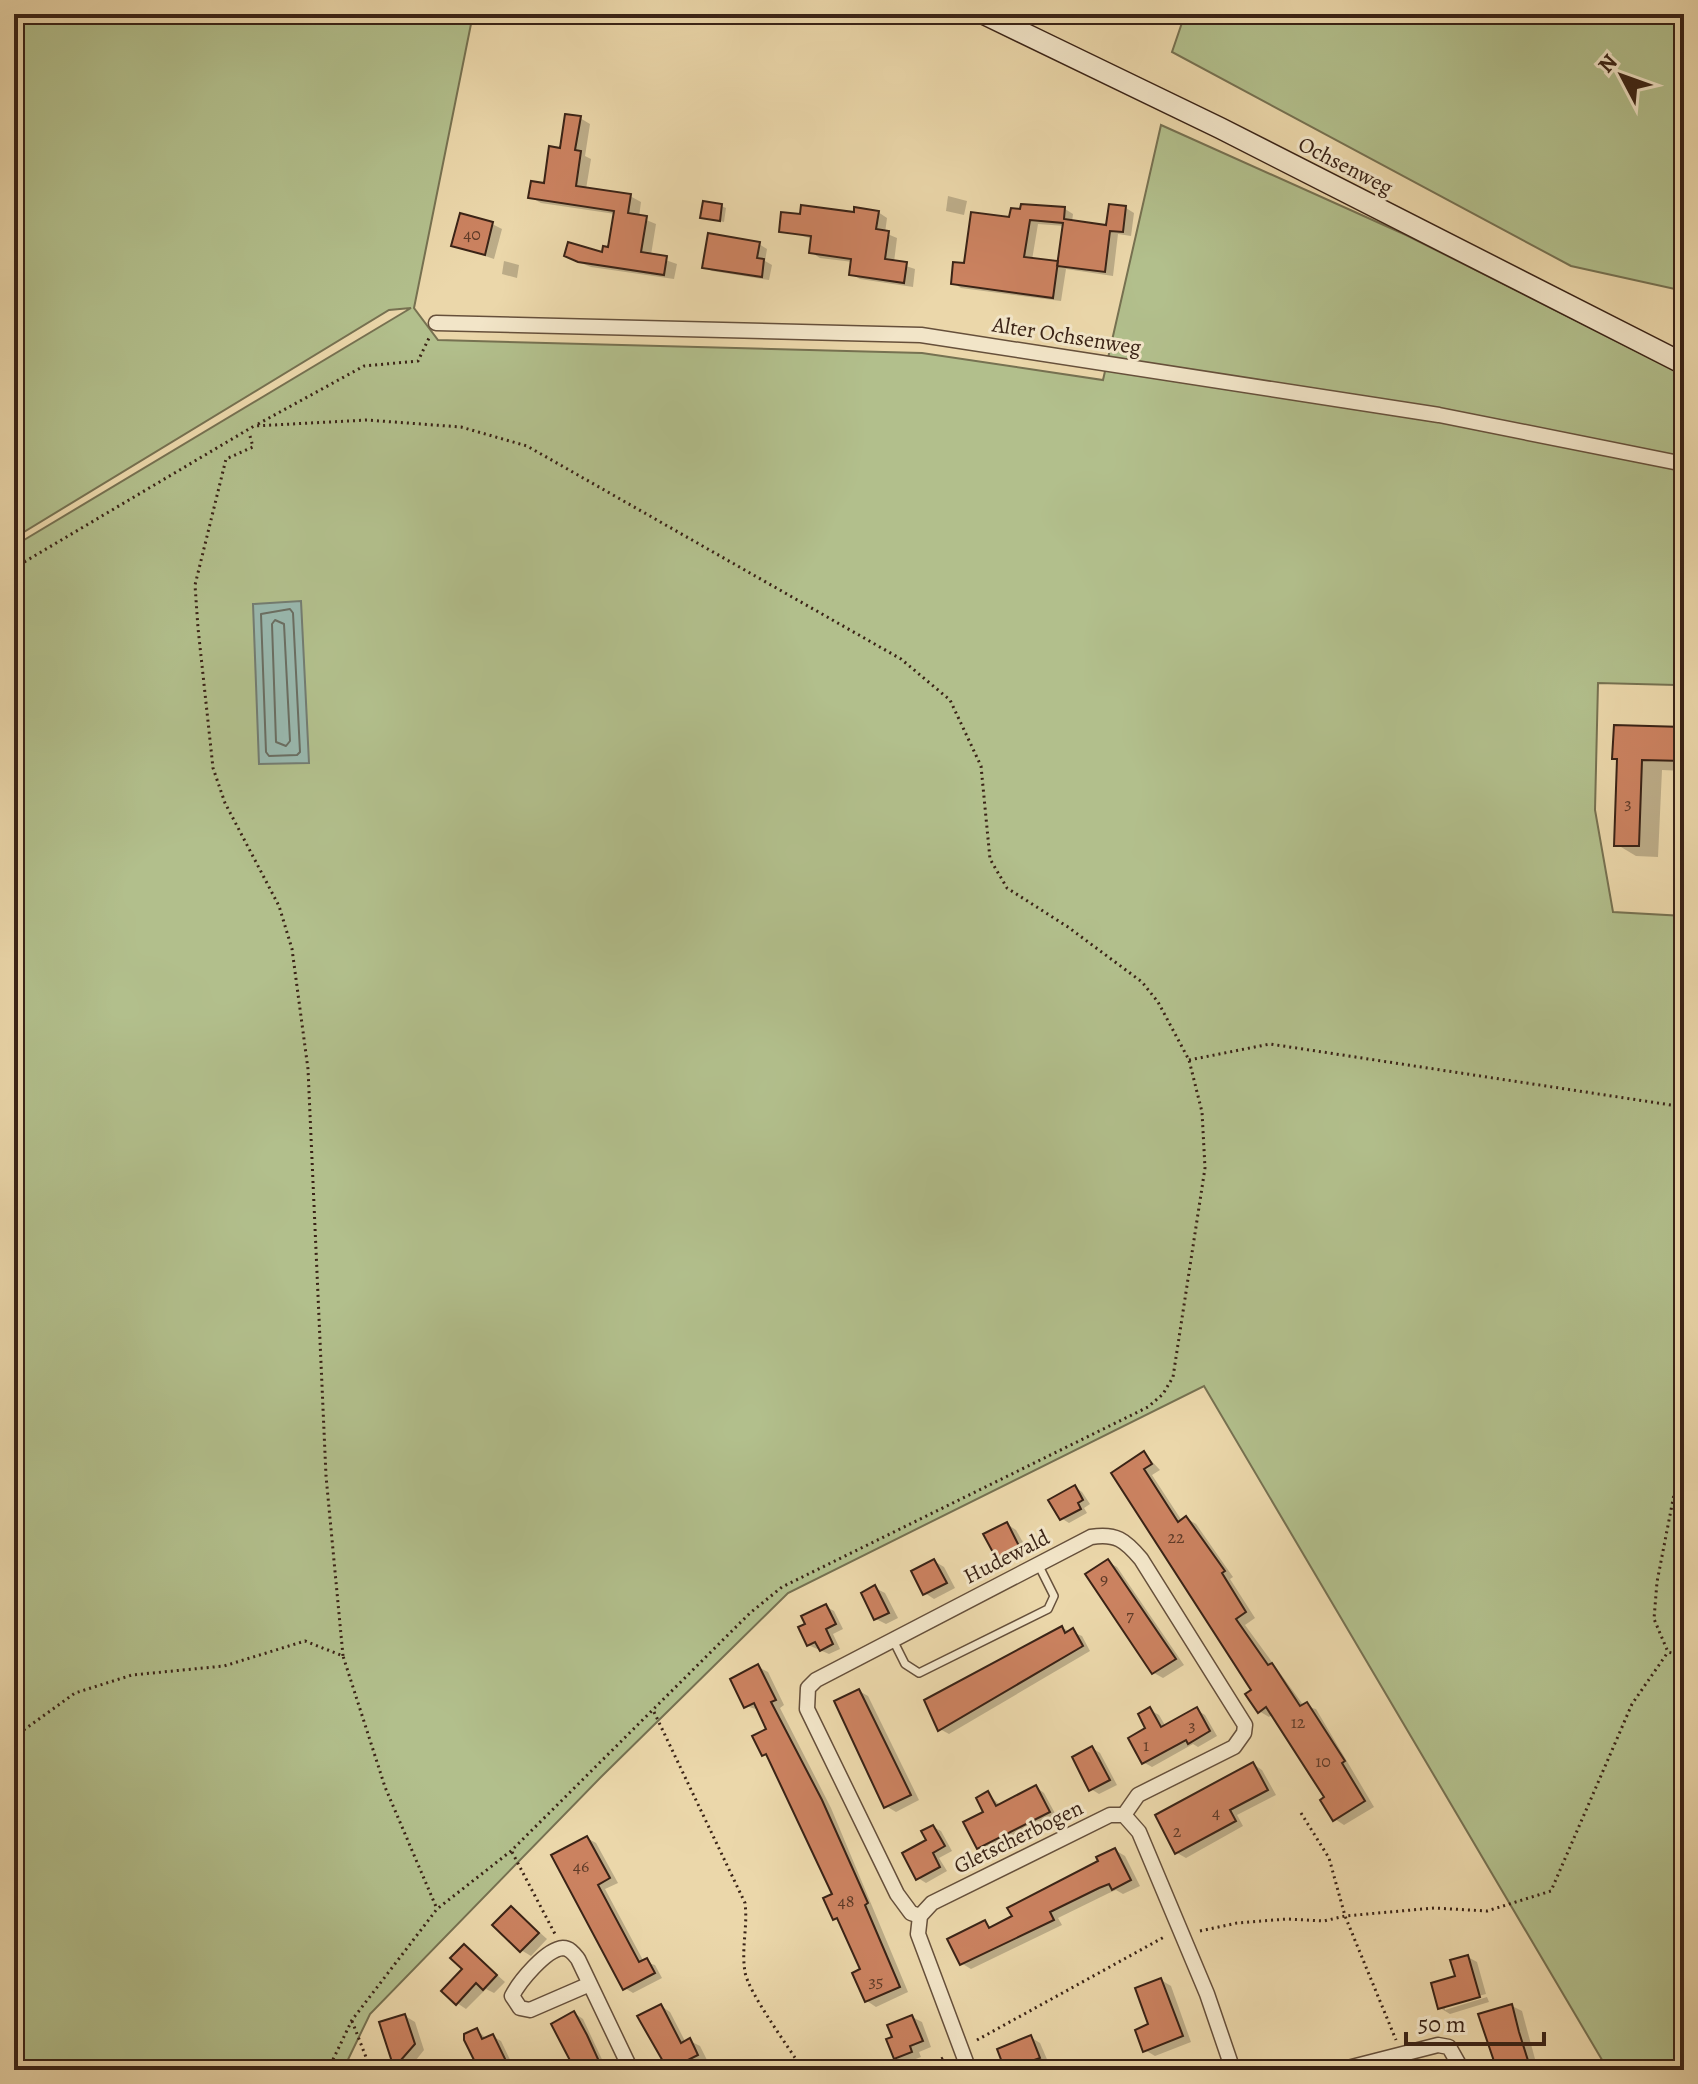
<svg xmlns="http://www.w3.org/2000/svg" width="1698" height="2084" viewBox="0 0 1698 2084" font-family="Alegreya,serif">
<rect width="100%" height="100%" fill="#ebd7aa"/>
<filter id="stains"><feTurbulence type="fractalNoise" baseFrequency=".0025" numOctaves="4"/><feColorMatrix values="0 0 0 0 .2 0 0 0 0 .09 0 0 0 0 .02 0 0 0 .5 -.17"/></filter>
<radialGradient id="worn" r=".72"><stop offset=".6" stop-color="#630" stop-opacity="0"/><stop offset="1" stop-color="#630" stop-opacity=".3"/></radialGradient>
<g fill="#b2bf8c" stroke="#767151" stroke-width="2">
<path d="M14 14H473L414 308 438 340 922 353 1103 380 1161 125 1406 235 1684 375V492L1676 685 1598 683 1595 810 1613 912 1684 916V2070H1608L1204 1386 788 1593 601 1777 370 2014 343 2070H14V546L411 308 389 310 14 538Z"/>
<path d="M1185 14H1684V291L1571 266 1172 52Z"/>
</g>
<path fill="#99b8ae" stroke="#737c71" stroke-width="2" d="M301 601 309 763 259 764 253 604Z"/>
<g fill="#0003" fill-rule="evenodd">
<path d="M580 118 590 124 585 156 591 159 586 189 630 196 641 202 639 217 656 224 651 255 677 264 674 279 591 267 576 261 604 255 610 249 615 214 541 203 530 197 545 185Z"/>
<path d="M948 196 967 201 964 215 946 211Z"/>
<path d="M721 206 726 208 724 222 702 217Z"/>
<path d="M1126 208 1134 213 1131 236 1118 234 1113 276 1066 269 1061 301 961 288 953 283 1011 219 1065 209 1073 214 1072 222 1108 227ZM1038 224 1065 226 1057 263 1032 260Z"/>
<path d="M878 212 887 218 885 233 897 238 894 262 915 269 913 287 860 279 851 274 853 262 820 258 811 252 813 239 781 230 801 217Z"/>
<path d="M492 224 502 229 494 259 453 245Z"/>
<path d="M759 244 767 249 765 261 772 265 769 280 712 271 704 267Z"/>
<path d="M504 261 519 265 517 278 502 274Z"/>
<path d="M1684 729V771L1662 770 1658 857 1636 856 1616 844 1619 760 1615 758Z"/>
<path d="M1144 1453 1160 1470 1152 1475 1182 1521 1186 1518 1196 1524 1233 1577 1230 1579 1255 1618 1245 1625 1304 1706 1316 1709 1374 1807 1344 1825 1335 1819 1327 1798 1273 1714 1269 1717 1259 1711 1254 1691 1113 1473Z"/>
<path d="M1075 1487 1082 1492 1090 1504 1084 1508 1087 1513 1069 1523 1061 1518Z"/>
<path d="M1007 1524 1016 1530 1028 1551 1007 1562 997 1556Z"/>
<path d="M934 1561 944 1567 955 1588 934 1599 925 1593Z"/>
<path d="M1108 1562 1117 1567 1184 1665 1163 1678 1154 1673Z"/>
<path d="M875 1588 885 1593 898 1618 886 1624 876 1619Z"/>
<path d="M825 1606 834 1611 843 1629 833 1634 840 1649 829 1654 808 1645Z"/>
<path d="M1062 1628 1082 1636 1090 1651 949 1734 940 1729Z"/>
<path d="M758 1667 768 1672 784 1705 780 1708 831 1808 908 1992 876 2007 867 2001 863 1970 841 1922 835 1918V1895L770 1758 764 1754 769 1729 759 1710 746 1706Z"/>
<path d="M859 1691 868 1696 919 1800 896 1812 886 1806Z"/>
<path d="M1150 1710 1159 1715 1166 1727 1197 1710 1205 1715 1217 1736 1198 1747 1193 1744 1152 1767 1143 1762Z"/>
<path d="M1092 1748 1100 1753 1117 1785 1099 1794 1091 1789Z"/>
<path d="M1253 1764 1262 1770 1276 1795 1237 1815 1243 1826 1186 1858 1177 1853Z"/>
<path d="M1036 1787 1044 1793 1057 1817 987 1852 978 1847 988 1794 1001 1806Z"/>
<path d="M933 1827 941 1831 952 1851 939 1858 947 1871 926 1883 918 1878Z"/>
<path d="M587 1838 596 1843 618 1883 605 1889 644 1962 655 1965 662 1978 633 1993 625 1988 554 1856Z"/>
<path d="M1115 1850 1125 1856 1140 1886 1123 1894 1116 1890 1109 1893 1058 1918 1062 1925 971 1969 961 1963 984 1923 993 1928Z"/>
<path d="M512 1908 547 1939 531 1956 521 1950Z"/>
<path d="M465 1946 505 1982 494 1993 486 1989 466 2009 457 2003 465 1969Z"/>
<path d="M1468 1957 1477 1962 1486 1994 1445 2005V2010L1487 1997 1489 2002 1450 2014 1440 2008Z"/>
<path d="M1161 1980 1171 1986 1191 2042 1155 2056 1145 2050Z"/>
<path d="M661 2006 670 2012 686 2043 690 2041 700 2046 707 2060 687 2070 668 2069Z"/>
<path d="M1512 2006 1522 2011 1538 2070H1500Z"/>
<path d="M574 2013 583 2019 607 2070H575Z"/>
<path d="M405 2016 415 2022 424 2050 416 2060 427 2070H397L382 2024Z"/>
<path d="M912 2017 922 2022 931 2047 919 2052 921 2057 905 2063 895 2057 894 2038Z"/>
<path d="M477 2030 487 2039 492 2036 501 2041 514 2068 482 2070Z"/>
<path d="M1030 2037 1040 2043 1049 2064 1038 2070H1008L999 2050Z"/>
<path d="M1192 2066 1200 2070H1177Z"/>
</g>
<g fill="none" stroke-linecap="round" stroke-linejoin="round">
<g stroke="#6a6e62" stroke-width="2">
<path d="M290 609 293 613 300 752 297 755 269 756 266 752 261 614Z"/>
<path d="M275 620 284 624 290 741 286 746 276 742 272 624Z"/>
</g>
</g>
<g fill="#cb8260" stroke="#3a2316" stroke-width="2">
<path d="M565 114 581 116 575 150 581 151 576 186 631 194 628 213 647 216 641 252 667 256 664 275 578 262 564 256 568 242 602 252 603 246 608 247 614 211 528 198 531 181 544 183 549 146 560 148Z"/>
<path d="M703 201 722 204 720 221 700 218Z"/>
<path d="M1021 204 1065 207 1064 219 1106 225 1109 204 1126 206 1123 232 1110 231 1105 272 1057 266 1063 223 1030 220 1024 257 1058 261 1053 298 951 284 953 262 964 263 971 212 1009 217 1011 208 1020 209Z"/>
<path d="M801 205 854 212V207L879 211 876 229 889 231 885 259 907 262 904 283 849 275 851 259 809 253 811 236 779 232 781 212 800 214Z"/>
<path d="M460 213 493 222 485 255 451 246Z"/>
<path d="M708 233 760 242 757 258 764 259 762 277 702 268Z"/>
<path d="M1614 725 1684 727V761L1642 760 1639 846H1614L1617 759H1612Z"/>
<path d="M1144 1451 1152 1464 1144 1469 1178 1522 1186 1516 1225 1571 1222 1573 1246 1612 1236 1619 1268 1665 1272 1663 1300 1706 1307 1702 1345 1761 1342 1763 1365 1801 1333 1821 1320 1800 1324 1797 1266 1707 1258 1713 1245 1694 1251 1690 1111 1473Z"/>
<path d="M1075 1485 1083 1500 1078 1503 1081 1509 1060 1520 1048 1500Z"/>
<path d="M1007 1522 1019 1546 996 1558 983 1534Z"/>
<path d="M934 1559 947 1583 923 1595 911 1571Z"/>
<path d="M1108 1559 1176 1659 1152 1674 1085 1574Z"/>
<path d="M875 1585 889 1613 874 1620 861 1593Z"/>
<path d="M826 1604 836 1624 826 1629 833 1644 820 1651 815 1642 807 1646 798 1627 805 1624 801 1616Z"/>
<path d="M1062 1626 1065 1633 1073 1628 1083 1646 938 1731 924 1700Z"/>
<path d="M758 1664 776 1700 771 1702 822 1800 868 1903 865 1905 900 1987 865 2002 852 1973 860 1969 837 1918 833 1920 823 1898 832 1894 766 1754 762 1756 752 1736 766 1729 754 1703 744 1708 730 1679Z"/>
<path d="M859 1689 911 1795 884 1808 834 1701Z"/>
<path d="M1150 1707 1161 1727 1197 1707 1210 1731 1188 1744 1186 1740 1142 1764 1128 1738 1145 1728 1138 1714Z"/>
<path d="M1092 1746 1110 1780 1089 1791 1072 1757Z"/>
<path d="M1253 1762 1268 1790 1230 1810 1236 1821 1175 1854 1155 1815Z"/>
<path d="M1036 1785 1050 1812 977 1849 963 1822 983 1812 976 1798 988 1791 996 1806Z"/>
<path d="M933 1825 945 1846 933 1853 940 1867 916 1880 902 1853 926 1840 921 1831Z"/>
<path d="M587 1836 610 1878 598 1885 639 1962 647 1958 655 1973 623 1990 551 1855Z"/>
<path d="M1115 1848 1131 1880 1112 1890 1109 1884 1099 1888 1050 1912 1054 1920 960 1965 947 1939 985 1920 989 1928 1012 1916 1007 1908 1098 1861 1096 1857Z"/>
<path d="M511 1906 539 1933 520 1952 492 1925Z"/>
<path d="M464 1944 497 1975 483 1990 476 1983 456 2005 441 1991 462 1969 450 1958Z"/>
<path d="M1468 1955 1480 1997 1438 2009 1431 1983 1455 1976 1450 1960Z"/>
<path d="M1161 1978 1183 2036 1143 2052 1135 2030 1148 2024 1135 1988Z"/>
<path d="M661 2004 681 2043 690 2038 698 2055 668 2070 637 2016Z"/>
<path d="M1512 2004 1519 2032 1531 2070H1497L1478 2014Z"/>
<path d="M574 2011 587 2035 603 2070H575L551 2024Z"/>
<path d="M405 2014 415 2044 394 2068 379 2022Z"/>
<path d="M912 2015 923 2041 910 2046 912 2052 894 2059 886 2039 892 2037 887 2025Z"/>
<path d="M477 2028 482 2039 493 2034 507 2063 493 2070H479L464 2040V2034Z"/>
<path d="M1031 2035 1040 2058 1005 2070 997 2049Z"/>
</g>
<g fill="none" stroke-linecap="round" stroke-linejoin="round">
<defs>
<path id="service" d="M893 1640 905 1664 919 1673 1048 1609 1054 1596 1038 1564"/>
<g id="minor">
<path d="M436 323 921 335 1439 415 1684 464"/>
<path d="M920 1916 911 1913 897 1894 807 1709 808 1688 816 1680 1091 1537C1116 1533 1125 1540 1141 1559L1245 1725 1244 1733 1234 1747 1138 1795 1124 1815"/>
<path d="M590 1984 530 2010 520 2008 512 1996C519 1982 546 1949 563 1948 570 1948 574 1954 578 1959L631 2070"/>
<path d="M969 2070 918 1934 920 1916 932 1903 1110 1815H1124L1139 1832 1207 1994 1233 2070"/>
<path d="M1340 2070 1438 2045 1449 2047 1462 2070"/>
</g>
<path id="secondary" d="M984 14 1220 128 1684 364"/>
</defs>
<use href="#service" stroke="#66503b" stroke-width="10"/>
<use href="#minor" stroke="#66503b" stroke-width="17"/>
<use href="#secondary" stroke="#3a2316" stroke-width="23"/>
<g stroke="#3a2316" stroke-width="3" stroke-dasharray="2 4" stroke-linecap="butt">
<path d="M258 424 364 366 418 361 429 338"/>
<path d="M250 436 253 447 226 459 195 585 198 628 213 768 225 803 279 906 292 949 308 1069 326 1476 343 1656"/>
<path d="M14 568 254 426 367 420 461 427 527 446 901 659 950 700 981 766 990 859 1007 888 1068 927 1142 982 1158 1002 1189 1060 1202 1112 1205 1168 1173 1377 1163 1394 1148 1407 782 1587 750 1613 511 1851 437 1909 352 2020 328 2070"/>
<path d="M1189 1060 1270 1044 1684 1107"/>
<path d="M1684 1443 1657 1582 1654 1619 1668 1652 1684 1656"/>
<path d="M654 1712 745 1903C748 1927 741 1948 745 1972 748 1992 790 2049 803 2070"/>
<path d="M14 1737 75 1693 132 1675 224 1666 305 1641 343 1656 385 1787 437 1909"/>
<path d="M1301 1813 1329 1858 1345 1916 1396 2040"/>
<path d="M512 1852 555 1934"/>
<path d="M1200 1931 1237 1923 1287 1919 1324 1921 1345 1916 1434 1908 1487 1911 1551 1891 1632 1704 1668 1652"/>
<path d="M352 2021 371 2070"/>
<path d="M977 2040 1166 1936"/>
<path d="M920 2070 945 2057"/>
</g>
<use href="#service" stroke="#f2e5c8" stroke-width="7"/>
<use href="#minor" stroke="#f2e5c8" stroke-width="14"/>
<use href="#secondary" stroke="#f2e5c8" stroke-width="20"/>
</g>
<g text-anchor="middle" stroke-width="6" stroke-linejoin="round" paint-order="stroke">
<g font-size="18" fill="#5e3b28">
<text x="472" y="240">40</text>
<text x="1628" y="809">3</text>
<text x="1176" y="1543">22</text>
<text x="1104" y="1585">9</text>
<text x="1130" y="1621">7</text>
<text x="1298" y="1728">12</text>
<text x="1192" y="1731">3</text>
<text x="1146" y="1751">1</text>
<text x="1323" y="1767">10</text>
<text x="1216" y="1818">4</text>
<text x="1177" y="1837">2</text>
<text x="581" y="1872">46</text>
<text x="846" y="1907">48</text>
<text x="876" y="1987">35</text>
</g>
<g font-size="22" fill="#3a2316" stroke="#f2e5c8">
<text transform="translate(1346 165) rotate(27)" y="8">Ochsenweg</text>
<text transform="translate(1067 335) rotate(9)" y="8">Alter Ochsenweg</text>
<text transform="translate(1006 1556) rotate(-27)" y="8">Hudewald</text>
<text transform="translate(1018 1836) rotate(-26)" y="8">Gletscherbogen</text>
</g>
</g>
<rect width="1698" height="2084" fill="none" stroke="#ebd7aa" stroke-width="48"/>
<rect x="16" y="16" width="1666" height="2052" fill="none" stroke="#3a2316" stroke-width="4"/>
<rect x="24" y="24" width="1650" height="2036" fill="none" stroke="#3a2316" stroke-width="2"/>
<g transform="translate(1622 76) rotate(311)" stroke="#f2e5c8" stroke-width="6" paint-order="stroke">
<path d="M0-6L14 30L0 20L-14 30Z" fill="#3a2316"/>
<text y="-12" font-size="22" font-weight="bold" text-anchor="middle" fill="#3a2316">N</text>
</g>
<path d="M1406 2032v12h138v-12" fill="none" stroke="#3a2316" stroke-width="4"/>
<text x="1418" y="2032" font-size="24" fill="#3a2316" stroke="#f2e5c8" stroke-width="6" paint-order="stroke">50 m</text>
<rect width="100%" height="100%" filter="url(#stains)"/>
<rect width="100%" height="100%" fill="url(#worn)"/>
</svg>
